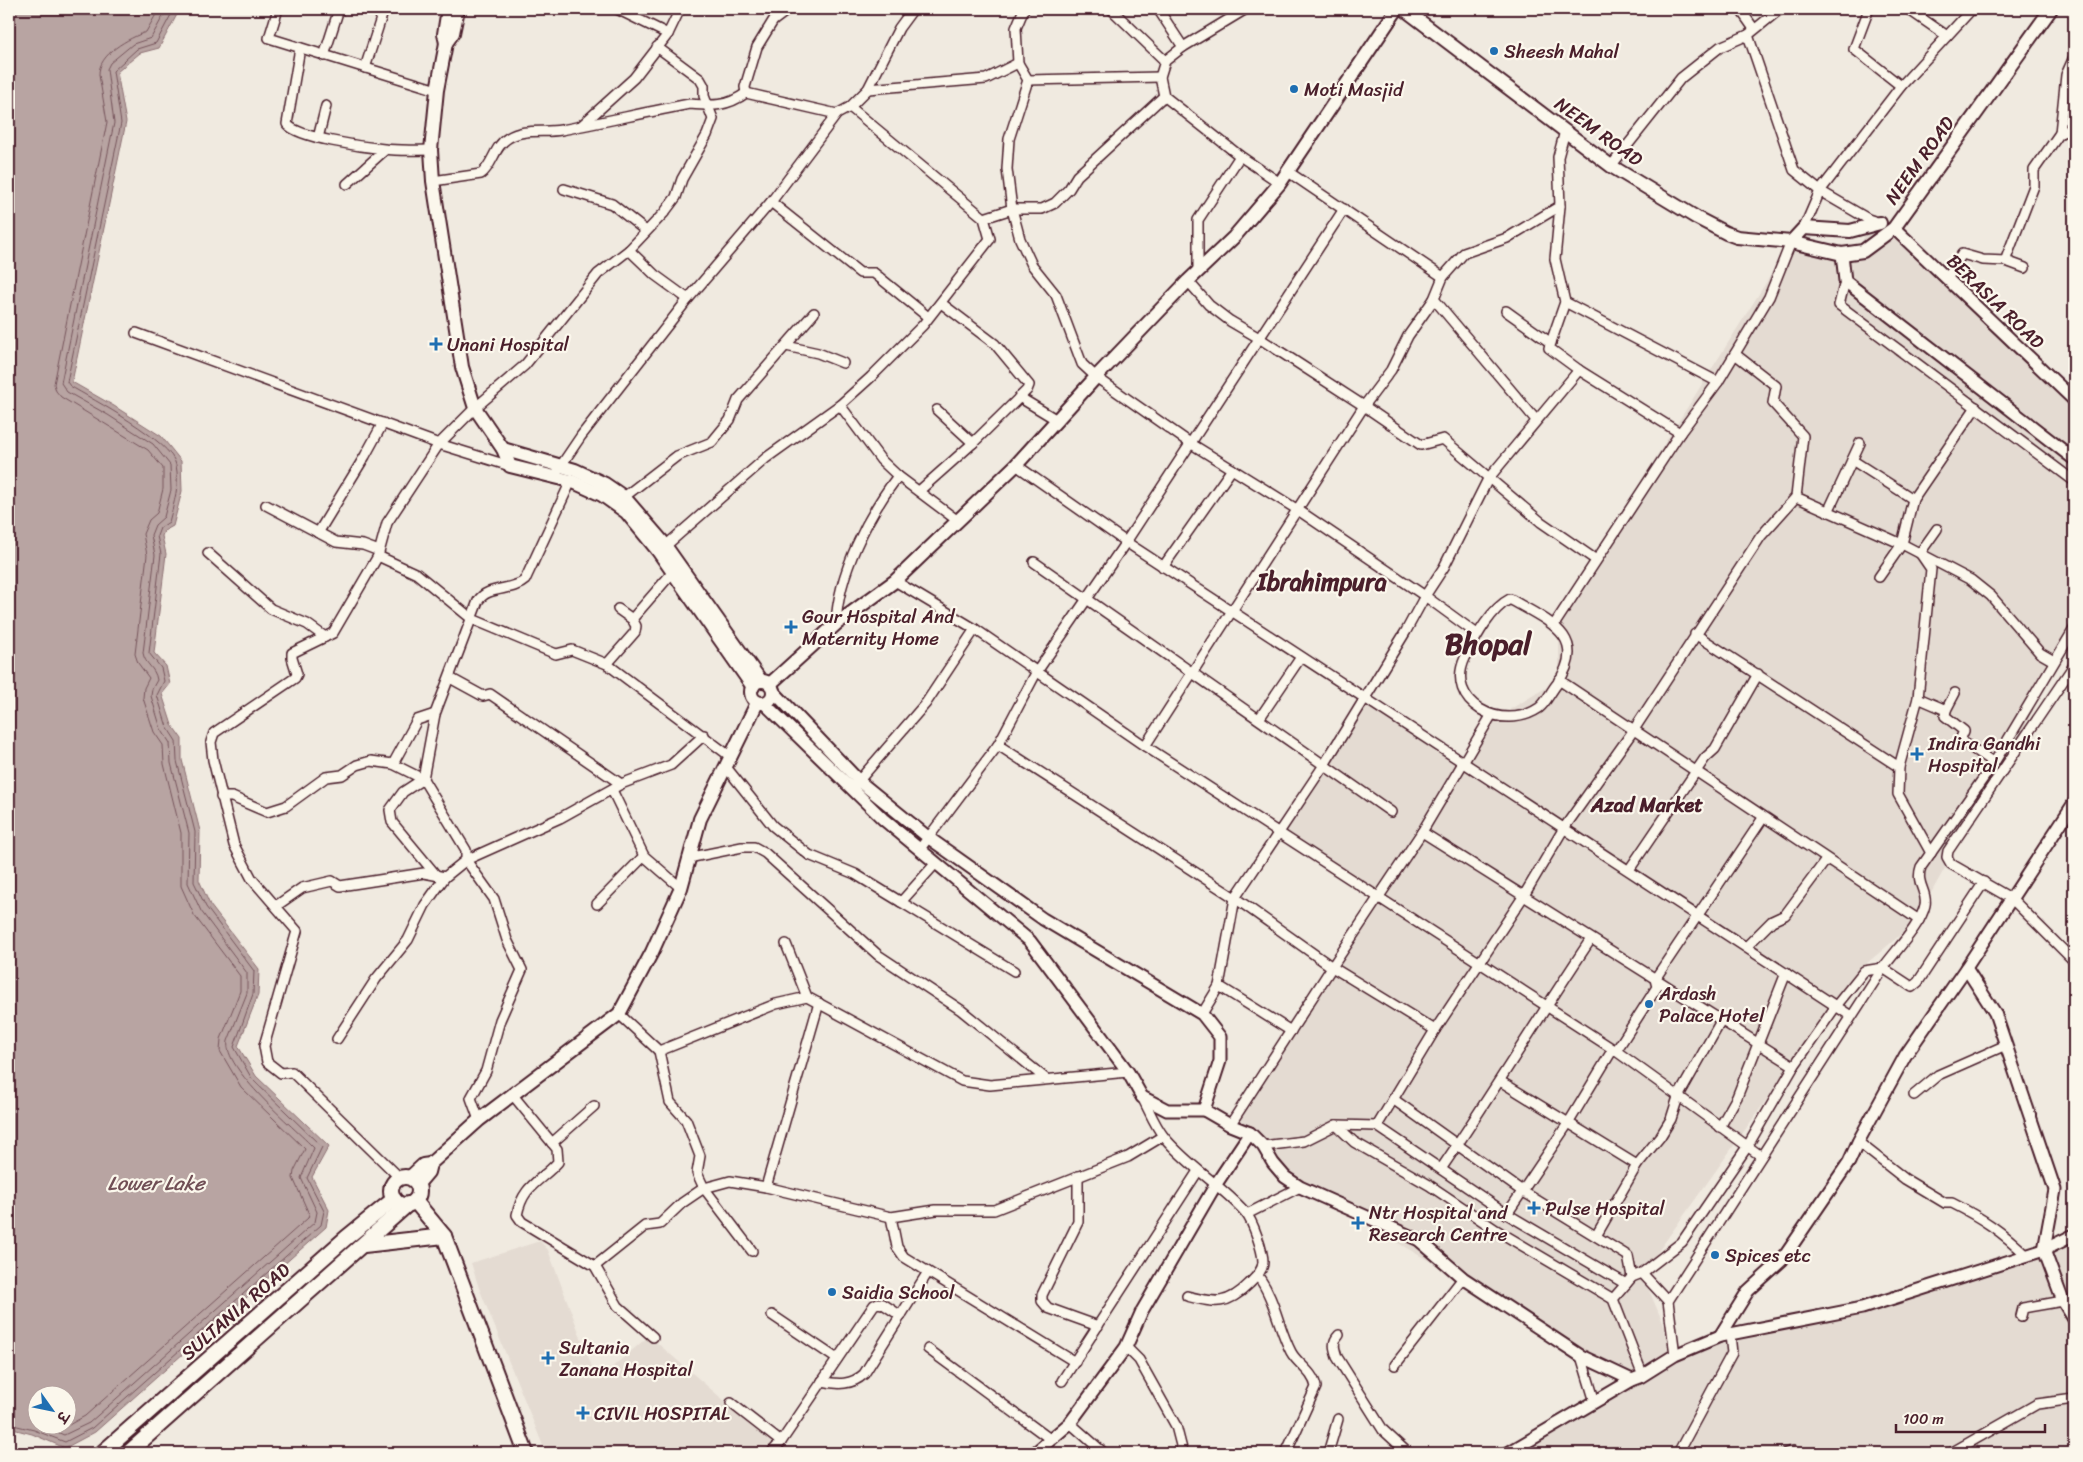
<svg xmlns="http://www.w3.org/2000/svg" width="2083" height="1462" viewBox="0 0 2083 1462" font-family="Sriracha,'Playpen Sans Deva',sans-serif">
<rect width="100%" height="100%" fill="#f0eae0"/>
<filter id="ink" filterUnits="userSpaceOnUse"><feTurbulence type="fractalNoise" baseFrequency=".02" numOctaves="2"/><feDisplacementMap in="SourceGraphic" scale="10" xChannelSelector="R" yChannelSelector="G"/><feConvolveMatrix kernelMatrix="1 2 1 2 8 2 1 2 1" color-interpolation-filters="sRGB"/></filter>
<g filter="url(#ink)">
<g fill="#e4dbd2">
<path d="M1870 219 1894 228 2074 400V638L1922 909 1918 920 1860 969 1642 1274 1676 1353 2044 1251 2074 1236V1453H1499L1632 1378 1299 1186 1230 1125 1376 902 1278 830 1365 699 1466 764 1494 719 1559 680V611L1791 243 1859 251Z"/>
<path d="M540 1241 548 1250 597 1380 649 1336 778 1447 773 1453H546L479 1288 471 1263Z"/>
</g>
<path fill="#b8a4a2" stroke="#8c6f72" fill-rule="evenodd" d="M9 9H180L159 48 140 53 117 72 126 122 72 382 114 406 161 436 181 461 182 491 173 526 164 531 162 536 166 554 154 653 166 666 170 684 162 694 172 725 182 739V760L200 831 199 880 210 905 259 969 258 995 238 1046 256 1076 329 1146 312 1177 329 1210 326 1227 95 1432 65 1448 32 1434 9 1428ZM38 1394H68V1424H38Z"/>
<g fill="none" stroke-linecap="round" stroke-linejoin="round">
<g stroke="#76545b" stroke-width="1">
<path d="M9 1424 34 1430 65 1442 92 1428 321 1225 324 1211 307 1178 322 1147 252 1079 234 1047 253 994 254 971 206 907 194 882 195 832 177 761 176 741 167 727 157 695 164 681 161 668 149 653 161 554 157 536 160 528 169 522C174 503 180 484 176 465 172 441 92 399 70 386L67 382 121 123 113 71 137 49 156 43 174 9"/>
<path d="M38 1424 64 1435 89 1423 315 1222 317 1212 301 1178 314 1148C295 1128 222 1068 228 1041L247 993V973L201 911 188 883 189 833 171 763 170 743 161 729 151 696 152 689 157 680C155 667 145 665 143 653L155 555 151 535 155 525 164 517 171 490 170 465 153 444 108 415 67 392 61 383 114 123 107 69 110 63 133 44 151 38 167 9"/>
<path d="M57 1424 65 1427 85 1416 308 1218 309 1214 293 1178 294 1171 305 1149 241 1087 220 1051 221 1039 240 991V976L194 915 181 886V833L164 764 163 745 154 732 143 698 144 688 149 678 138 663 135 654 147 555 143 534 149 520 157 513 163 489V468L148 450 61 397 56 391 54 384 107 122 99 75C98 54 129 38 146 32L159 9"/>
</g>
<defs>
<g id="minor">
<path d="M278 9 269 38 437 90"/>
<path d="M617 9 668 34"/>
<path d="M1024 9 1016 28 1018 63 1028 80 1009 139 1007 169 1012 209 1020 239 1032 265 1056 295 1082 364 1096 377 1190 443 1298 510 1425 596 1477 634"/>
<path d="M1111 9 1165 61"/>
<path d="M1158 9 1183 47"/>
<path d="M1246 9 1183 47 1165 61 1160 77 1164 96 1240 156 1280 183"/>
<path d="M1740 9 1754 29"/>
<path d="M1869 9 1854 49 1901 86"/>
<path d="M1908 9 1947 36"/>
<path d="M1748 35 1794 170 1820 191 1868 219 1880 223"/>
<path d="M300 48 287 124C298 138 364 147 384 149 399 151 415 150 431 150"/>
<path d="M324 56 339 9"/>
<path d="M365 68 384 9"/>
<path d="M1028 80 1160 77"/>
<path d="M868 89 986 79 1018 63"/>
<path d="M746 93 745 87 757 47 773 21 789 9"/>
<path d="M582 125 634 78 668 34 680 9"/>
<path d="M1565 131 1558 157 1560 206 1555 259 1565 302 1549 348 1579 370 1680 433"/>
<path d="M2060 133 2074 128"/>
<path d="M318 138 326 106"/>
<path d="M1611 166 1681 78 1720 47 1748 35 1780 9"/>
<path d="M1287 171 1443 277"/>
<path d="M433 181 481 174C493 165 494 146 508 138 523 128 544 133 561 130 604 122 647 112 690 104 712 106 727 107 746 93L837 114"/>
<path d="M347 184 385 150"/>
<path d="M564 189 612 204 646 231"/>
<path d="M771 202 860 273H874L928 317"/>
<path d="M984 218 1012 209H1042L1055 203 1069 189 1077 176 1164 96"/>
<path d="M1804 228 1820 191 1901 86 1972 9"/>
<path d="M629 250 655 275 688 299"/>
<path d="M2025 268 2006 261 2007 256 2034 186V170L2060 133 2066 75 2074 57"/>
<path d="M1198 271V220L1240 156"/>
<path d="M1947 279 1962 254 1983 260 2006 261"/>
<path d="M1188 281 1209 305 1230 321 1259 338 1364 406 1421 445 1443 439 1541 522 1596 560"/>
<path d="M1845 281 1839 305 2074 481"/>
<path d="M1565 302 1718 382"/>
<path d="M941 303 995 344 1029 385 1027 390 973 443"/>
<path d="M1506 311 1551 343"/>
<path d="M136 333 439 444 510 466"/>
<path d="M786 346 818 353 843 363"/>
<path d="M1019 397 1057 420"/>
<path d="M840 405 881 460 898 476 958 521"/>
<path d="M1536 420 1434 299 1443 277 1464 253 1507 238 1560 206"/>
<path d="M1852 460 1913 499"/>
<path d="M1016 465 1126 542 1851 1016"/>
<path d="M558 470 581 436 688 299 771 202 837 114 850 107 868 89 899 28 913 9"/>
<path d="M919 491 973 443 937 410"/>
<path d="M624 497 677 456 712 442 730 420 738 400 814 313"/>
<path d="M1796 497 1902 544 1971 580 1991 596 2040 653 2054 661"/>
<path d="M266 505 336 542 363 545 379 551"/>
<path d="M1828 512 1860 443"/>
<path d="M318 533 365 456 383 423"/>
<path d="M662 549 766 458 840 405 871 377 923 325 990 239 984 218 850 107"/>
<path d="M208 553 271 609 307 624 325 637"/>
<path d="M378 556 417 574 472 619 556 654 572 650 607 664 731 757"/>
<path d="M1034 562 1391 812"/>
<path d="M1163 567 1232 469"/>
<path d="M1879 577 1902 544 1913 499 1976 407"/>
<path d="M895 581 975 629 1145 746 1616 1051 1761 1156"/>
<path d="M1510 599C1546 620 1591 636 1557 684 1551 691 1546 703 1539 708 1502 733 1444 703 1465 658 1475 639 1490 609 1510 599Z"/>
<path d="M632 619 672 573"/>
<path d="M836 624C838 574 868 515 898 476"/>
<path d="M1554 625 1680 433 1718 382 1769 297 1791 242"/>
<path d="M1695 634 1899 767"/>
<path d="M607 664 635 632 636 626 632 619 618 609"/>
<path d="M2074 665 1948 851 1947 857 1951 864 2012 899 2074 961"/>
<path d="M450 678 483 696 490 694 621 784"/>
<path d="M1559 680 1919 920"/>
<path d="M1918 698 1946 710 1945 716 1964 731 1960 740 1994 763"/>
<path d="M1946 710 1955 693"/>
<path d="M1259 719 1301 657"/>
<path d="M998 745 1235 898 1332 967 1435 1030"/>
<path d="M1145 746 1364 406 1391 370 1408 336 1434 299"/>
<path d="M393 764 417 720 435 714"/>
<path d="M726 767 773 826 809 855 855 874 901 902 936 863"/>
<path d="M855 785 926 703 975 629"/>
<path d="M612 790 644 856 681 888"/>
<path d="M221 797H232L267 812 286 806 326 777 342 775 357 765 371 761 393 764 423 779 403 792 390 810 392 822 436 875"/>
<path d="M1422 832 1794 1066"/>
<path d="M919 850 998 745 1036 673 1126 542 1344 209"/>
<path d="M1931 853 1898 794 1899 767 1918 698 1931 569 1920 553 1937 529"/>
<path d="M688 858 742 847H754L765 853 878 955 961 1010 1046 1079"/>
<path d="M1629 870 1705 758 1715 749 1758 674"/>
<path d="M901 902 1014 971"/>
<path d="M597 904 644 856"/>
<path d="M276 906 302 888 332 881 340 886 424 873 445 877 466 860 560 818 621 784 671 765 704 735"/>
<path d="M786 944 807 997"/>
<path d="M1746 947 1772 921 1785 915 1826 860"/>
<path d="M1219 986 1291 1031"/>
<path d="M619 1014 659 1051 776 1004 807 997 962 1081 990 1085 1128 1072"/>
<path d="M1202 1014 1219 986 1235 898 1324 765 1406 631 1425 596 1444 567 1488 479 1579 370"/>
<path d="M337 1039 376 979 408 940 425 905 445 877"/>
<path d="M659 1051 670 1102 686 1120 700 1156 697 1173 704 1188 752 1251"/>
<path d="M1616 1051 1657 987 1655 979 1763 818"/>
<path d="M1500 1081 1637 1165"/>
<path d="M512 1094 557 1149 558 1162C540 1182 523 1185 517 1215L522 1222 595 1266 618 1306 653 1337"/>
<path d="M1914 1095 1938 1075 2006 1045"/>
<path d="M1142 1097C1149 1110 1155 1126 1164 1137 1188 1166 1221 1185 1245 1212 1253 1221 1263 1251 1263 1262 1263 1271 1255 1278 1249 1284 1227 1306 1216 1303 1187 1296"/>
<path d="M1393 1099 1522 1191 1628 1256 1632 1277"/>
<path d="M479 1120 471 1098 486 1071 500 1020 522 970 507 940 494 899 466 860V850L423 779 435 714 478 601C488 585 512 592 525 580L571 481"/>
<path d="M1230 1125 1332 967 1422 832 1491 716"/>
<path d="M1336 1125 1354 1142 1429 1185 1496 1230 1613 1299 1643 1376"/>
<path d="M1377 1126 1435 1030 1523 897 1564 828 1633 731 1761 536 1796 497 1803 436 1773 403 1776 386 1735 354"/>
<path d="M1720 1127 1737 1097 1786 973"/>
<path d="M1858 1142 1905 1179 1945 1203H1952C1982 1218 2003 1232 2027 1256"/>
<path d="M552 1143 594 1106"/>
<path d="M1263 1146 1304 1141 1336 1125 1377 1126 1507 1214 1626 1284"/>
<path d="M1441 1169C1493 1093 1540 1015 1591 939"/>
<path d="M1078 1176V1222L1042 1295V1301L1048 1308 1098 1326"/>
<path d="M400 1178 292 1072 281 1073 267 1062 264 1046 297 931 252 879 234 845 213 760 211 742 214 733 295 678 297 674 292 658V653L333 633 378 556 387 523 439 444 475 408 525 365 598 274 629 250 664 213 676 197 682 179 707 135 713 119 704 96V86L700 79 657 47"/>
<path d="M766 1187 819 1003"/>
<path d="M1247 1214 1300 1187"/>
<path d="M1507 1214 1569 1122 1613 1049"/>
<path d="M891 1217 897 1247 904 1257 1075 1362"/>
<path d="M1596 1236 1637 1165 1660 1137 1671 1119 1678 1097 1721 1021"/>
<path d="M595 1266 645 1226 660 1224 682 1203 704 1188 719 1184 730 1181 766 1187 891 1217 936 1210H994L1128 1157 1163 1136"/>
<path d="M1642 1273 1682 1242 1747 1147 1794 1066 1836 1006 1864 971 1883 968 1912 987 1918 982 1984 882"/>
<path d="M1258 1276C1275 1299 1278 1327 1291 1352 1298 1365 1313 1371 1316 1387L1286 1453"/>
<path d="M1613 1299 1632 1277 1642 1273 1668 1301"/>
<path d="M772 1315 837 1359"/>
<path d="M2021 1316 2023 1308 2063 1301"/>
<path d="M1339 1335C1332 1342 1334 1348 1337 1357L1383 1430 1408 1453"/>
<path d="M1126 1347 1139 1360 1176 1426 1183 1453"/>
<path d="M928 1349 1050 1439"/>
<path d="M1675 1355 1668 1301 1883 968C1895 951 1921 925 1925 905 1928 892 1915 884 1921 867L1994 763 2074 629"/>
<path d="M1581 1356 1595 1402"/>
<path d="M1395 1365 1463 1278"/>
<path d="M822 1381C838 1385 852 1385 864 1374L928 1272"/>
<path d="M1062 1381 1198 1171"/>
<path d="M731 1403 781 1442"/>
<path d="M1070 1423 1104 1453"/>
<path d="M771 1453 781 1442 874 1305 878 1303 883 1304 901 1316"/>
<path d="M1328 1453 1338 1419"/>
<path d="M1678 1453 1732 1353 1730 1335"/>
<path d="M1786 1453 1793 1451 1794 1453"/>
<path d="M1951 1453 2037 1404 2074 1399"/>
</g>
<g id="tertiary">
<path d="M1894 228 2074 400"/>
<path d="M1842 254 1845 281 2074 459"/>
<path d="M774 692 859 781 929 838 1043 919 1202 1014 1220 1037V1061L1204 1110"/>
<path d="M765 704 883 819 1030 941 1128 1072 1142 1097 1167 1110H1204L1230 1125 1250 1133 1263 1146 1273 1163 1285 1177 1300 1187 1419 1240 1463 1278 1581 1356 1632 1380"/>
<path d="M1966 968 1995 1013 2055 1190 2044 1250 2063 1301 2074 1319"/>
<path d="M1720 1336 1748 1291 1782 1260 1849 1162 1858 1142 1905 1056 1966 968 2074 803"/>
<path d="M1035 1453 1070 1423 1126 1347 1142 1311 1216 1184 1250 1133"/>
<path d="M1508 1453 1632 1380 1640 1377 1675 1355 1720 1336 1862 1308 2044 1250 2074 1235"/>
</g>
<g id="secondary">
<path d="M458 9 453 33 446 43 437 90 431 150 433 181 462 367 475 408 503 449 510 466 571 481 602 495 626 512 658 551 753 687"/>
<path d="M1404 9 1611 166 1697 218 1726 233 1737 237 1791 242 1842 254 1863 251 1894 228 2051 9"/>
<path d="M446 43 444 34 448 9"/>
<path d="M1791 242 1804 228 1850 231 1880 223"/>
<path d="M503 449 575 470 605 484 624 497 662 541 761 681"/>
<circle cx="762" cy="692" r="11"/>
<path d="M770 684 836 624 895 581 1016 465 1096 377 1188 281 1234 237 1280 183 1397 9"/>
<path d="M409 1178 423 1165 430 1164 479 1120 619 1014 652 952 681 888 700 819 757 703"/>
<path d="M417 1185 428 1172 430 1164"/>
</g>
<g id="primary">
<circle cx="405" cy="1191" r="14"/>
<path d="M415 1201 444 1236 526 1453"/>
<path d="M364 1245 444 1236"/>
<path d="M102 1453 346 1238 394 1199"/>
<path d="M128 1453 408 1204"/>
</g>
</defs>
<use href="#minor" stroke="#4a1f2b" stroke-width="12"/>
<use href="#tertiary" stroke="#4a1f2b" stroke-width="15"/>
<use href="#secondary" stroke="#4a1f2b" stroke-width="16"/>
<use href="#primary" stroke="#4a1f2b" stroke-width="18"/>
<use href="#minor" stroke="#fbf7ec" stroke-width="9"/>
<use href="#tertiary" stroke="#fbf7ec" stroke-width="11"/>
<use href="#secondary" stroke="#fbf7ec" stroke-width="12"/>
<use href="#primary" stroke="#fbf7ec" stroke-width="14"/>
</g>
</g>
<g fill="#1f6fb2" stroke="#fbf7ec" stroke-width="2">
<circle cx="1494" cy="51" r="5"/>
<circle cx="1294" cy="89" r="5"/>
<path d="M433.5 336.5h5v5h5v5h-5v5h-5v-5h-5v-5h5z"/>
<path d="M788.5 619.5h5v5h5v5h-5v5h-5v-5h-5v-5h5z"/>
<path d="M1914.5 746.5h5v5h5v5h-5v5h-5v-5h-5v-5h5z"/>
<circle cx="1649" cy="1004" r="5"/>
<path d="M1531.5 1200.5h5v5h5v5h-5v5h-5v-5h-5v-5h5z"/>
<path d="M1355.5 1215.5h5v5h5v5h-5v5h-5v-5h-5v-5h5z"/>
<circle cx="1715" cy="1255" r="5"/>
<circle cx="832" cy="1292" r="5"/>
<path d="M545.5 1350.5h5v5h5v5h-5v5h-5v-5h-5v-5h5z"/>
<path d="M580.5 1405.5h5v5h5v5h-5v5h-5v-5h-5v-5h5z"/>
</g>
<g text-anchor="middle" stroke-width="4.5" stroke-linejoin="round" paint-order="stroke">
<g font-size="19" fill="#4a1f2b" stroke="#fbf7ec" text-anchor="start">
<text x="1504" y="58">Sheesh Mahal</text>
<text x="1304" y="96">Moti Masjid</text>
<text x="447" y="351">Unani Hospital</text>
<text x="802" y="623">Gour Hospital And<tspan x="802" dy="22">Maternity Home</tspan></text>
<text x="1928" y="750">Indira Gandhi<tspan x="1928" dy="22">Hospital</tspan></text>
<text x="1659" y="1000">Ardash<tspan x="1659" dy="22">Palace Hotel</tspan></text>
<text x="1545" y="1215">Pulse Hospital</text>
<text x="1369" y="1219">Ntr Hospital and<tspan x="1369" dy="22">Research Centre</tspan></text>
<text x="1725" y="1262">Spices etc</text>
<text x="842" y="1299">Saidia School</text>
<text x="559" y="1354">Sultania<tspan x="559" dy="22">Zanana Hospital</tspan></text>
<text x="594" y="1420">CIVIL HOSPITAL</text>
</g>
<g font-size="19" fill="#4a1f2b" stroke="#fbf7ec">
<text transform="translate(1599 131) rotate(36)" y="7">NEEM ROAD</text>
<text transform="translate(1919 160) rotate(-54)" y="7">NEEM ROAD</text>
<text transform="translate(1996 301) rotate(44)" y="7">BERASIA ROAD</text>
<text transform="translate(235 1311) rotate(-41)" y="7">SULTANIA ROAD</text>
</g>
<g font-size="20" font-weight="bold" fill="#4a1f2b" stroke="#fbf7ec">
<text x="1647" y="812">Azad Market</text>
</g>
<g font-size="20" font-style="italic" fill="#704e55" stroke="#fbf7ec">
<text x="156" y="1190">Lower Lake</text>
</g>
<g font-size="24" font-weight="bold" fill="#4a1f2b" stroke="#fbf7ec">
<text x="1322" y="590">Ibrahimpura</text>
</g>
<g font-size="29" font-weight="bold" fill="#4a1f2b" stroke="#fbf7ec">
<text x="1488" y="654">Bhopal</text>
</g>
</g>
<rect width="2083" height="1462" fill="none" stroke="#fbf7ec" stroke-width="30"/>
<rect x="15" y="15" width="2053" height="1432" fill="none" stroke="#4a1f2b" stroke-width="2" filter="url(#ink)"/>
<g transform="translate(52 1410) rotate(123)"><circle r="24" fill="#fbf7ec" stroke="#b4a19f"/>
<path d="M0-4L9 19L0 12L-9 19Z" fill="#1f6fb2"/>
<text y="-8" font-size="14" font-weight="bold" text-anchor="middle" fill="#4a1f2b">उ</text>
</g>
<path d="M1896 1424v8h149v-8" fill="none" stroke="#4a1f2b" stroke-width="2.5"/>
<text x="1903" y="1424" font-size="15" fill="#4a1f2b" stroke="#fbf7ec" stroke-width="4" paint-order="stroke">100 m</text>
</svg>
